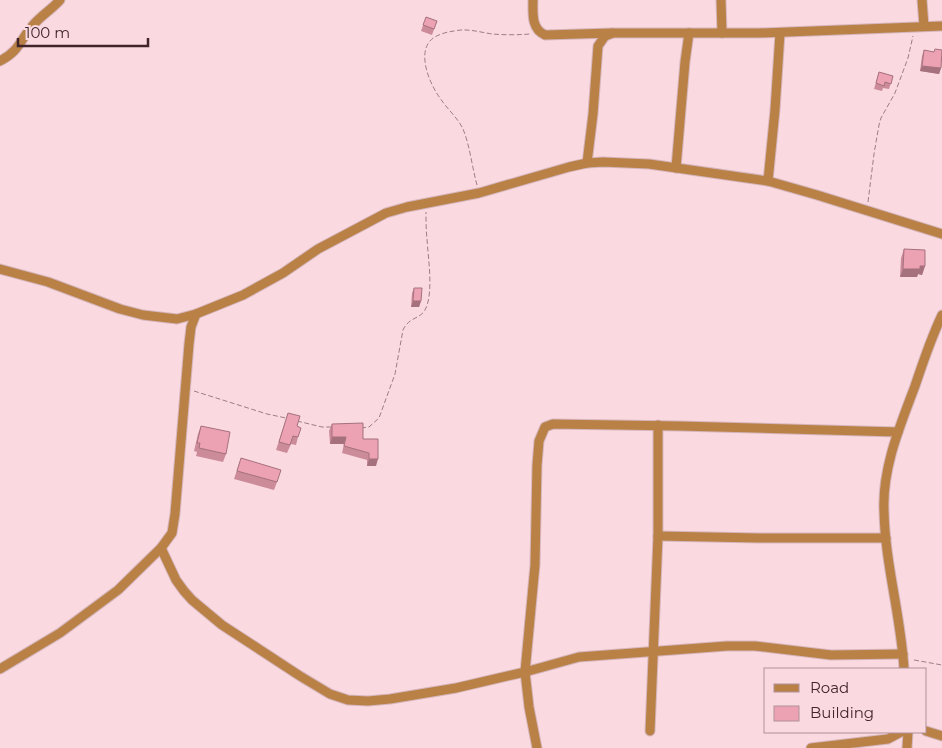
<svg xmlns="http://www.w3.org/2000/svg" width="942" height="748" viewBox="0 0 942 748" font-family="Montserrat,sans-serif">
<rect width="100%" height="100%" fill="#fadae0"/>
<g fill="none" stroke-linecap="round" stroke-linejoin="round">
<defs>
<g id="minor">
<path d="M533 0C533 13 531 29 545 35L612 33"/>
<path d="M721 0 722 33"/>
<path d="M922 0 924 26"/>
<path d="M0 61C21 50 20 39 34 24 42 15 52 9 60 0"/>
<path d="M587 163 593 114 598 46 605 36 613 33H760L942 26"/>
<path d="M676 168 685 62 689 33"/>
<path d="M768 181 775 110 780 33"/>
<path d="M0 269 48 282 120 309 143 315 177 319 196 314 243 295 283 273 318 249 386 213 407 207 479 193 569 167 587 163 603 162 649 164 768 181 817 195 942 234"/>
<path d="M658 536 759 538H886"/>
<path d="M161 548 176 580 184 591 192 600 222 625 300 676 330 694 348 700 368 701 390 699 456 688 525 672 579 657 727 646H755L831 655 903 654"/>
<path d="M0 669 60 633 118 590 161 548 172 533 175 514 189 344 191 327 196 314"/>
<path d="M904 669C901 616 885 564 884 511 882 468 900 426 915 386 923 362 931 338 942 315"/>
<path d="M650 731 658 536V425"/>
<path d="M926 731 942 736"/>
<path d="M537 748 529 707 525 672 535 565 537 465 539 441 545 427 553 424 679 426 898 432"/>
<path d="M811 748 888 739 901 732"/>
<path d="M907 748 908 732"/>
</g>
</defs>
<use href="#minor" stroke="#d5b6bc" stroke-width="11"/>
<g stroke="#9c7e84" stroke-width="1" stroke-dasharray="5 2.5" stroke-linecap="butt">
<path d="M477 185C472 167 470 146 463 129 458 118 447 109 440 98 431 86 417 56 430 41 435 35 446 32 454 31 467 28 479 32 492 34 504 35 518 35 530 34"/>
<path d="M868 202 874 154 879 125 881 118 895 93 908 58 913 36"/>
<path d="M194 391 267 414 286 418"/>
<path d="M297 421 322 427H332"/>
<path d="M361 428 369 427 379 418 395 374 403 330C409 317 420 319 425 310 434 294 428 257 427 239 426 230 426 221 426 212"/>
<path d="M914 660 942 665"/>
</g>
<use href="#minor" stroke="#ba8146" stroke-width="9"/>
</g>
<g fill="#cb8b99">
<path d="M426 17 437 21 432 35 421 31Z"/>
<path d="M924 50 941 68 939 74 920 71 922 56Z"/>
<path d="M879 72 893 76 889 89 883 88 882 91 874 89Z"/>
<path d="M904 249 925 266 922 275 918 274 917 277H900L901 258Z"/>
<path d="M414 288 421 301 419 307H411L412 293Z"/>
<path d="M288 413 297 426 298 437 296 445 291 444 287 453 276 450Z"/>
<path d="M332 424 363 439 376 466H367V460L342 453 344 444H330L329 431Z"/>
<path d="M201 426 226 454 223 462 196 456 197 452 194 451 198 434Z"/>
<path d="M241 458 277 482 274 490 234 479Z"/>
</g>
<g fill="#a5717d">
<path d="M922 66 941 68 939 74 920 71Z"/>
<path d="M920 266H925L922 275 918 274 917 277H900L903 269Z"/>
<path d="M413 301H421L419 307H411Z"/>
<path d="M332 437H346L344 444H330Z"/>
<path d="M369 459H378L376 466H367Z"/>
</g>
<g fill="#eca2b2" stroke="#a5717d">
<path d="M426 17 437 21 434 29 423 25Z"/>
<path d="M935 49 942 50 941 68 922 66 924 50 934 52Z"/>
<path d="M879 72 893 76 891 84 885 82 884 86 876 83Z"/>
<path d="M904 249 925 250V266H920V269H903Z"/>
<path d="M414 288H422L421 301H413Z"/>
<path d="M288 413 300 416 297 426 301 428 298 437 293 436 290 445 279 442Z"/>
<path d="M363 423V439H378V459H369V453L344 446 346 437H332V424Z"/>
<path d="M201 426 230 432 226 454 199 448 200 443H197Z"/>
<path d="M241 458 281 470 277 482 237 471Z"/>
</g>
<rect x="764" y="668" width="162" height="65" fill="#fadae0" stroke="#b09198"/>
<rect x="774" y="684" width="25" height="8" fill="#ba8146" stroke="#b09198"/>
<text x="810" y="693" font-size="15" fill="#41242b">Road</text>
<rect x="774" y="706" width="25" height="15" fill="#eca2b2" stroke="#b09198"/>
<text x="810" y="718" font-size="15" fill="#41242b">Building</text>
<path d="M18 38v8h130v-8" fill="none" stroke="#41242b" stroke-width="2.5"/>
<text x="25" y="38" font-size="15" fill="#41242b" stroke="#fadae0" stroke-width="4" paint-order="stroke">100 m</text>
</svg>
